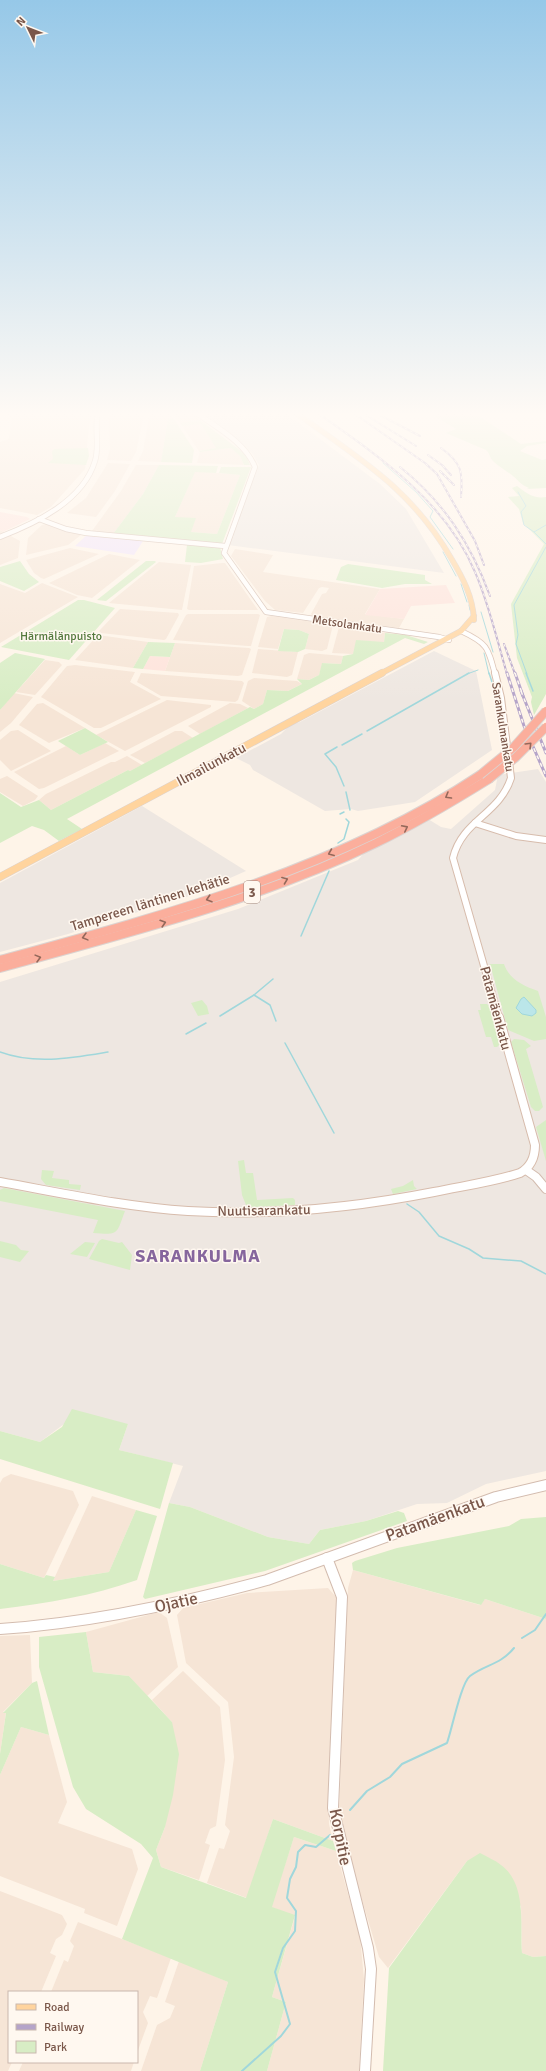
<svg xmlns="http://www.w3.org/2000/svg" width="546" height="2071" viewBox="0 0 546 2071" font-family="Signika,sans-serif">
<rect width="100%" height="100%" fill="#fef4e8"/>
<g fill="#f6e5d6">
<path d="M3 412H93L89 425 85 469 51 507 37 515 0 508V442L9 439 11 421 10 417Z"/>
<path d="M112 412 144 414 136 452 131 461 107 460 110 449 109 420Z"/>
<path d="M150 412H169L174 419H168L161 462 138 461 143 451Z"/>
<path d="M175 412 192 414 200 420 180 423 173 413Z"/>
<path d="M201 424 217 448 199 451 182 426Z"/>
<path d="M231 448 240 456 244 465 197 463 200 452Z"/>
<path d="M108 463 130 464 115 491 96 517 67 513 86 498Z"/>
<path d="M136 465H159L143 494 113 534 94 532 92 531 121 491Z"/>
<path d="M195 471 240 475 217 534 191 532 175 517Z"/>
<path d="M46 524 81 535 68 545 26 555 28 538 42 525Z"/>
<path d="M0 530 20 541 18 558 0 565Z"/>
<path d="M70 548 99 554 44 579 41 578 34 573 26 560Z"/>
<path d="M235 549 273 555 263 572 380 589 365 614 404 619 399 628 313 616 311 614 322 594 326 593 329 588 322 587 319 588 303 613 275 610 265 601 231 556Z"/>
<path d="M109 554 140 560 92 598 77 595 49 583Z"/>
<path d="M159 562 191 565 182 610 109 603Z"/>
<path d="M222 563H225L258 610H189L187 609 194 566Z"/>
<path d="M42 583 78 597 0 643V584L25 593Z"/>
<path d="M120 609 178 613 179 615 166 639 164 640 101 633 99 631Z"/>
<path d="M188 614H258L260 615 251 646H248L173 640 186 615Z"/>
<path d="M272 616 333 625 327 649 322 651 305 649 309 634 299 630 284 629 278 649 258 647 267 617Z"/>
<path d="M341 626 385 633 384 642 353 654 332 653 339 627Z"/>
<path d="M98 635 148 642 133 668 75 660Z"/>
<path d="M175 643 249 648 251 649 242 675 238 676 165 671Z"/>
<path d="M258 649 298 652 292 675 287 677 252 673Z"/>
<path d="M309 653 343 656 341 664 323 663 319 675 309 680 297 679 304 655Z"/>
<path d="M45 660 59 662 62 665 35 695 16 692Z"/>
<path d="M75 665 135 672 130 682 161 699 101 728H94L41 697 67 666Z"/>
<path d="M141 673 242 681 244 683 238 700 235 702 161 696 137 682Z"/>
<path d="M254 678 297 681 302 684 288 691 267 690 263 704 254 709 242 701 248 681Z"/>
<path d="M14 693 33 697 11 723 0 732V710Z"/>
<path d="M167 700 211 705V707L125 751 96 735Z"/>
<path d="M43 703 85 728 49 743 19 725 37 704Z"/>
<path d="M230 703 240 704 248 708 200 734 188 726Z"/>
<path d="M18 730 51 751 11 771 0 760V740L11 731Z"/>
<path d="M175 731H182L193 738 145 763 130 755Z"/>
<path d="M105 743 119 751 44 788 39 789 14 772 66 746 80 755Z"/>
<path d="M127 756 142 765 130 771 128 770 51 810 39 800 46 794 111 762H115Z"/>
<path d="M7 776 38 796 35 800 23 806 0 792V779Z"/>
<path d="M11 1474 73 1491 79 1505 44 1578 0 1564V1483L3 1478Z"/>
<path d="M92 1496 136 1510 109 1572 53 1581Z"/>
<path d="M353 1570 480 1605 485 1599 546 1619V1956L533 1957 522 1953 521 1906 467 1861 388 1968 379 1957 343 1836 339 1814 348 1588Z"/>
<path d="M328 1588 337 1598 328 1797 329 1824 333 1841 273 1819 247 1898 207 1883 219 1848 224 1849 230 1831 225 1825 234 1757 228 1702 186 1663 177 1615 183 1608 247 1593Z"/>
<path d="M159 1612 167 1618 178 1667 147 1696 129 1676 93 1672 86 1632Z"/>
<path d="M30 1635 32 1683 3 1712H6L0 1754V1636Z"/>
<path d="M183 1671 220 1707 225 1760 216 1826 210 1829 205 1843 210 1845 199 1880 161 1867 156 1850 165 1827 172 1722 152 1700Z"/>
<path d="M21 1727 49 1735 67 1802 58 1823 132 1849 138 1869 117 1926 84 1913 85 1909 0 1876V1775Z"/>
<path d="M294 1837 336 1851 360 1937 364 1979 359 2071H267L286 2002 272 1997 295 1916 271 1907Z"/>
<path d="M0 1891 62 1915 67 1924 62 1935 56 1939 50 1953 56 1956 41 1992H9V2062H12L8 2071H0Z"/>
<path d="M78 1922 171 1958 157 1998 150 1996 143 2012 148 2023 137 2053V1992H51L64 1960 68 1962 74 1946 70 1941Z"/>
<path d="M179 1961 228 1982 200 2071H141L157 2025 170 2018 175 2006 165 2002Z"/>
<path d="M23 2062H134L131 2071H19Z"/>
</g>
<g fill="#fee3db">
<path d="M0 512 27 517 30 519 3 532 0 530Z"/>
<path d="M446 585 455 603 411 606 404 619 365 615 380 589Z"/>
<path d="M150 656 170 657 165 671 143 669Z"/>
</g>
<g fill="#eee7e1">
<path d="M200 412H284L380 484 406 509 444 573 228 545 259 465 252 453Z"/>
<path d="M434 651 476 671 492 750 415 802 358 811 351 809 325 811 253 770 250 765 236 758 281 734 290 725 300 722Z"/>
<path d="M538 769 546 782V1471L486 1484 447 1503 417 1504 366 1521 320 1530 309 1544 268 1537 190 1507 169 1503 183 1466 119 1450 128 1424H64L40 1442 0 1431V982L238 909 358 860 366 851 428 819 441 827 451 829 495 790 498 775Z"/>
<path d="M142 806 246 871 189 896 68 934 0 952V883Z"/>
</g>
<path fill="#f1e4fa" d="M87 535 113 537 143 541 134 555 75 546Z"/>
<g fill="#d8edc5">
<path d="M446 412H473L521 444 546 441V443L527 446 520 451 542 460 546 459V488L527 489 529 488C521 485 519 481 513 476 507 471 499 467 493 461 489 457 490 453 486 450L446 433 456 429 435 416Z"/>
<path d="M168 419H174L194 450 192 463 161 462Z"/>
<path d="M200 420 245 454 250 465H244L240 456 231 448 200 452 199 451 216 448 201 424 182 426 180 423Z"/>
<path d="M88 448 89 456 86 465 48 463 53 459 52 452 54 449Z"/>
<path d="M159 465 218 466 216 473 195 472 175 517 196 518 191 532 217 534 240 475 219 473 221 467H251L222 544 113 534 143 494Z"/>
<path d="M517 486C526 493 534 499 546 497V694L534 715 531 702 532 697 517 658 511 604 544 544 523 523 519 509 508 497 519 496 512 488Z"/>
<path d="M187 545 220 547 223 559 201 563 185 562Z"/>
<path d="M20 561 29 574 39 582 24 591 0 581V567Z"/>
<path d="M146 561H155L156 562 106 601 97 600Z"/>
<path d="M348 564 425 575V580L432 584H405L382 588 336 580 341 567Z"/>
<path d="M78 600H84L115 608 69 660 1 647Z"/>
<path d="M284 629 299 630 309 634 305 649 298 652 278 651Z"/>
<path d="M385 633 406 635 428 642 424 644 405 638 67 819 82 829 59 841 44 830 32 826 0 843V793L21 807 39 800 51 810 128 770 130 771 250 707 254 709 263 704 267 690 288 691 302 684 297 679 309 680 319 675 322 663 341 664 343 656 353 654 356 640 384 642Z"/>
<path d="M148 642 175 643 170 657 150 656 143 669 133 668Z"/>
<path d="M15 653 45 659 0 710V663Z"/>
<path d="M85 728 108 742 80 755 58 741Z"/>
<path d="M490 964H504C509 979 523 986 538 991L546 1017V1039L534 1041 508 1030Z"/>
<path d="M202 1000 207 1006 209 1014 198 1016 191 1003Z"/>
<path d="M480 1004H487L489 1006 500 1044 497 1047H494L491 1037H486L478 1010H481Z"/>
<path d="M514 1039 524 1040 531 1046 526 1049 543 1107 539 1111H535L531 1107 511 1042Z"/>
<path d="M546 1120V1161L536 1127Z"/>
<path d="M244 1160 246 1173H253L257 1200 293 1198 295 1200V1205L253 1207 246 1205 242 1195 238 1161Z"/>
<path d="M42 1170 54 1171 52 1178 69 1180V1184L81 1185 80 1190 46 1185 41 1179Z"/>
<path d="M413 1180 414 1186 417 1189 393 1194 391 1189 403 1186Z"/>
<path d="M4 1188 125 1211C116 1235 119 1235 93 1233L98 1220 0 1201V1190Z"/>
<path d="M102 1239 119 1243 122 1242 132 1255 130 1270 89 1259 99 1241Z"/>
<path d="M0 1241 16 1245 21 1250 29 1251 20 1262 0 1257Z"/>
<path d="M85 1242 95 1243 87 1257 70 1254Z"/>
<path d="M72 1409 128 1424 119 1450 173 1463 160 1509 0 1459V1431L40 1442 62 1427Z"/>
<path d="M169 1503 190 1507 268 1537 309 1544 320 1530 366 1521 398 1511 404 1513 407 1521 265 1571 145 1599 143 1597Z"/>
<path d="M136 1510 157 1516 137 1580C92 1596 47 1603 0 1609V1564L44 1578 46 1575 55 1577 53 1581 109 1572Z"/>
<path d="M546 1517V1619L485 1599 481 1605 353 1570 352 1563 355 1561 397 1548 509 1526 521 1519Z"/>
<path d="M86 1632 93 1672 129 1676 172 1722 179 1754 173 1795 165 1827 156 1850 161 1867 246 1898 273 1819 333 1841 336 1851 294 1837 272 1907 295 1915 272 1997 286 2002 267 2071H200L228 1982 122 1939 153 1858 141 1844 86 1809 73 1787 39 1667V1637Z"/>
<path d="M37 1681 49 1735 21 1727 0 1775V1754L6 1713H3L32 1683Z"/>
<path d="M480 1853C487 1857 495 1860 501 1865 527 1884 520 1925 522 1953L533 1957 546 1956V2071H383L389 1968 467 1861Z"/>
</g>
<path fill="#bbe6e9" stroke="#a0d7db" d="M524 997 536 1010V1013L532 1016 522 1014 516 1008 521 999Z"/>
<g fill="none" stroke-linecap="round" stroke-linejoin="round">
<g stroke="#a0d7db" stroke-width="1">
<path d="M383 463 416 492 433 511 430 517 453 549"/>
<path d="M518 492 526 506 521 512 524 525 534 532"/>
<path d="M546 525 534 532 546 544"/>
<path d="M443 552 456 576"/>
<path d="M461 584 467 602"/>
<path d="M469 605 470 610"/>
<path d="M481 612 493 652"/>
<path d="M484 653 489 674"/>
<path d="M467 674 478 670"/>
<path d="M527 674 516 644 518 635 514 605 546 547"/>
</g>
<g stroke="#a0d7db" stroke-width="1.5">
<path d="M489 673 492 682"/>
<path d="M526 673 533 691"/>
<path d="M493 685 497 709"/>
<path d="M367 731 469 673"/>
<path d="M501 736 502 747"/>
<path d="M342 745 362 734"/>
<path d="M337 747 325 754 336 767 344 786"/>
<path d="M346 792 350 810"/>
<path d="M340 814 344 812"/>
<path d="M338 843 344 839 349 822 346 819"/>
<path d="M301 936 329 871"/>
<path d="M254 995 270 1005 276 1021"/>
<path d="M220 1016 254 995 273 979"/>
<path d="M186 1034 206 1023"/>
<path d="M285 1043 334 1133"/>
<path d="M0 1052C35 1065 72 1058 108 1052"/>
<path d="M407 1204 419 1212 439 1236 469 1249 483 1258 521 1261 546 1274"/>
</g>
<g stroke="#a0d7db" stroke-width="2">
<path d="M522 1638 535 1630 546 1614"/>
<path d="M350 1810 367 1791 390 1777 402 1764 447 1743C452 1729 461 1683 470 1676 486 1664 500 1665 514 1648"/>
<path d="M242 2071 281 2036 290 2024 275 1972 283 1948 295 1931 296 1911 287 1898 290 1879 296 1867 298 1852 305 1845 316 1847 330 1835"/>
</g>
<defs>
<g id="tertiary-far2">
<path d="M195 412C216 427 245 442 255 467L224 553 266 612 439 637 449 640"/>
<path d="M39 519 66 529 86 533 225 546"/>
<path d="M0 537C36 523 83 501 95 461 100 445 94 428 98 412"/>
</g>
<path id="tertiary-far1" d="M526 1170 536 1177 546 1189"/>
<g id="tertiary">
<path d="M327 1558 342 1597 333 1808 368 1948 371 1969 365 2071"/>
<path d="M0 1629C91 1623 179 1604 267 1580L496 1497 546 1485"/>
</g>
<path id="secondary-far2" d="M461 631C487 643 488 647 495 674"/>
<g id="secondary-far1">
<path d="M495 673 501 698 511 778C499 815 462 820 453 858L499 1018"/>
<path d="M475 823 516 836 546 840"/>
</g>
<path id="secondary" d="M0 1182C62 1193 125 1207 188 1211 271 1216 353 1208 434 1192 462 1186 493 1182 520 1173 531 1167 535 1157 535 1145L499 1017"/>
<g id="primary-far1">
<path d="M295 412C359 459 410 487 451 558 463 578 473 597 474 620"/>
<path d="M380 674 461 631 474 616"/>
</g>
<path id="primary" d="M0 877 382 673"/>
<g id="motorway">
<path d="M0 960C162 916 339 869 480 775"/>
<path d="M0 968C127 933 257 901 376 843 415 824 452 802 489 779"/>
</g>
</defs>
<use href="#tertiary-far2" stroke="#d3bcaf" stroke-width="6"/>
<use href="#tertiary-far1" stroke="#d3bcaf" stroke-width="10"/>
<use href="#tertiary" stroke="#d3bcaf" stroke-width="12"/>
<use href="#secondary-far2" stroke="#d7bcac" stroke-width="6"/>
<use href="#secondary-far1" stroke="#d7bcac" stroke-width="8"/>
<use href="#secondary" stroke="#d7bcac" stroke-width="10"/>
<use href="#primary-far1" stroke="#dcd3d0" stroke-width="6"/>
<use href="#primary" stroke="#dcd3d0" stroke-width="8"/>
<use href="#motorway" stroke="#dcd3d0" stroke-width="10"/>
<use href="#tertiary-far2" stroke="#fff" stroke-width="4.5"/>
<use href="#tertiary-far1" stroke="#fff" stroke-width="8"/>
<use href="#tertiary" stroke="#fff" stroke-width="10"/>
<use href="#secondary-far2" stroke="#fff" stroke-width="4.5"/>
<use href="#secondary-far1" stroke="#fff" stroke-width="6"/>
<use href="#secondary" stroke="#fff" stroke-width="8"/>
<use href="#primary-far1" stroke="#ffd49e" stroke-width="5"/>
<use href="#primary" stroke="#ffd49e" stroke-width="7"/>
<use href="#motorway" stroke="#fbae9c" stroke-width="8"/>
<defs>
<g id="rail-far1">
<path d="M316 412C377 455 445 500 475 572 489 604 497 640 507 674"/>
<path d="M352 412 425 463 437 474 475 541 484 565"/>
<path d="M361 412 416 446"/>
<path d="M378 414 420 436"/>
<path d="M441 448C462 463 463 472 461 497"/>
<path d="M428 455 442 465 451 475"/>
<path d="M400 467C444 502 471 544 490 596"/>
<path d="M440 471 454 485"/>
<path d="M504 644 515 674"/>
</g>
<g id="rail">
<path d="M507 673 524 726 546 776"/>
<path d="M515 673 523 696"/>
<path d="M521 691 546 753"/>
</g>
</defs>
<use href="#rail-far1" stroke="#b5a4c9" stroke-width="2"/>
<use href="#rail" stroke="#b5a4c9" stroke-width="3"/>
<use href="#rail-far1" stroke="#fff8f0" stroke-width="1" stroke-dasharray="3" stroke-linecap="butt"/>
<use href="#rail" stroke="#fff8f0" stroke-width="1.5" stroke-dasharray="4" stroke-linecap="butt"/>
<defs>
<g id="motorway-bridge">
<path d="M480 775 513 748 546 711"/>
<path d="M489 779 516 757 546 727"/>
</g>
</defs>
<use href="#motorway-bridge" stroke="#dcd3d0" stroke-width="10" stroke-linecap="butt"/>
<use href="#motorway-bridge" stroke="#fbae9c" stroke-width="8"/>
</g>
<defs><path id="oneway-chevron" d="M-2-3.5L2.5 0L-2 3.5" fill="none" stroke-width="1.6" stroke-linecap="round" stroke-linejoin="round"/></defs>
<g stroke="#94685a">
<use href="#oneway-chevron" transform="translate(529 745) rotate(-45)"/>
<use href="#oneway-chevron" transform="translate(448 796) rotate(150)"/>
<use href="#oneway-chevron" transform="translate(405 828) rotate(-27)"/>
<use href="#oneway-chevron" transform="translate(331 853) rotate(158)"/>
<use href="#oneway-chevron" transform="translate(285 880) rotate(-21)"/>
<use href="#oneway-chevron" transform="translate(209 899) rotate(162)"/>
<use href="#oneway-chevron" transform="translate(163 923) rotate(-17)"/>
<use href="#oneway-chevron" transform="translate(85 937) rotate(165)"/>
<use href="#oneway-chevron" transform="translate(38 958) rotate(-15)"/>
</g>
<linearGradient id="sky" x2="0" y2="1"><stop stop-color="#96c8e8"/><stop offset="0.59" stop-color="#fffaf5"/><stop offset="1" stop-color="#fffaf5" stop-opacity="0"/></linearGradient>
<rect width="546" height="702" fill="url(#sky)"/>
<g text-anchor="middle" stroke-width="3" stroke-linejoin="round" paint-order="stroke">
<g font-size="12" fill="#7a574a" stroke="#fff8f0">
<text transform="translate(347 624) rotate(8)" y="4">Metsolankatu</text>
<text transform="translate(503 727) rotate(81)" y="4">Sarankulmankatu</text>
</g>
<g font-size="12" fill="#547a3e" stroke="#fff8f0">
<text x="61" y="640">Härmälänpuisto</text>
</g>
<rect fill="#fff8f0" stroke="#a2877c" stroke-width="1" x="244" y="881" width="16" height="22" rx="3"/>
<g font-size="13" font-weight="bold" fill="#7a574a">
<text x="252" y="897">3</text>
</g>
<g font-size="14" fill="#7a574a" stroke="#fff8f0">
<text transform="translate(211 764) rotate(-28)" y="5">Ilmailunkatu</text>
<text transform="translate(150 902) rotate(-17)" y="5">Tampereen läntinen kehätie</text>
<text transform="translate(496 1008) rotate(75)" y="5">Patamäenkatu</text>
<text transform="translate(264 1210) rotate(-1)" y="5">Nuutisarankatu</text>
</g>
<g font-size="17" fill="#7a574a" stroke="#fff8f0">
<text transform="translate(435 1518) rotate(-20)" y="6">Patamäenkatu</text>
<text transform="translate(176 1602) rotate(-12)" y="6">Ojatie</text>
<text transform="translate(341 1837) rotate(79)" y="6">Korpitie</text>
</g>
<g font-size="18" font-weight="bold" letter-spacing="1" fill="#86669d" stroke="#fff8f0">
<text x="198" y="1262">SARANKULMA</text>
</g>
</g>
<rect x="8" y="1991" width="130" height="72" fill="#fff8f0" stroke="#cab8ae"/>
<rect x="16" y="2004" width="20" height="6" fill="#ffd49e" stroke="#cab8ae"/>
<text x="44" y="2011" font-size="12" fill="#7a574a">Road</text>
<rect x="16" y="2024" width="20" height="6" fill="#b5a4c9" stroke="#cab8ae"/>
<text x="44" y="2031" font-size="12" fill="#7a574a">Railway</text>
<rect x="16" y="2041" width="20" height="12" fill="#d8edc5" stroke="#cab8ae"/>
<text x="44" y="2051" font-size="12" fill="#7a574a">Park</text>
<g transform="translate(28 28) rotate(313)" stroke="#fff8f0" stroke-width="3" paint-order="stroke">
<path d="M0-3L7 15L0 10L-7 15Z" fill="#7a574a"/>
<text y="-6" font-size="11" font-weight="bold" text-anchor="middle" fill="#7a574a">N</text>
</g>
</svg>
